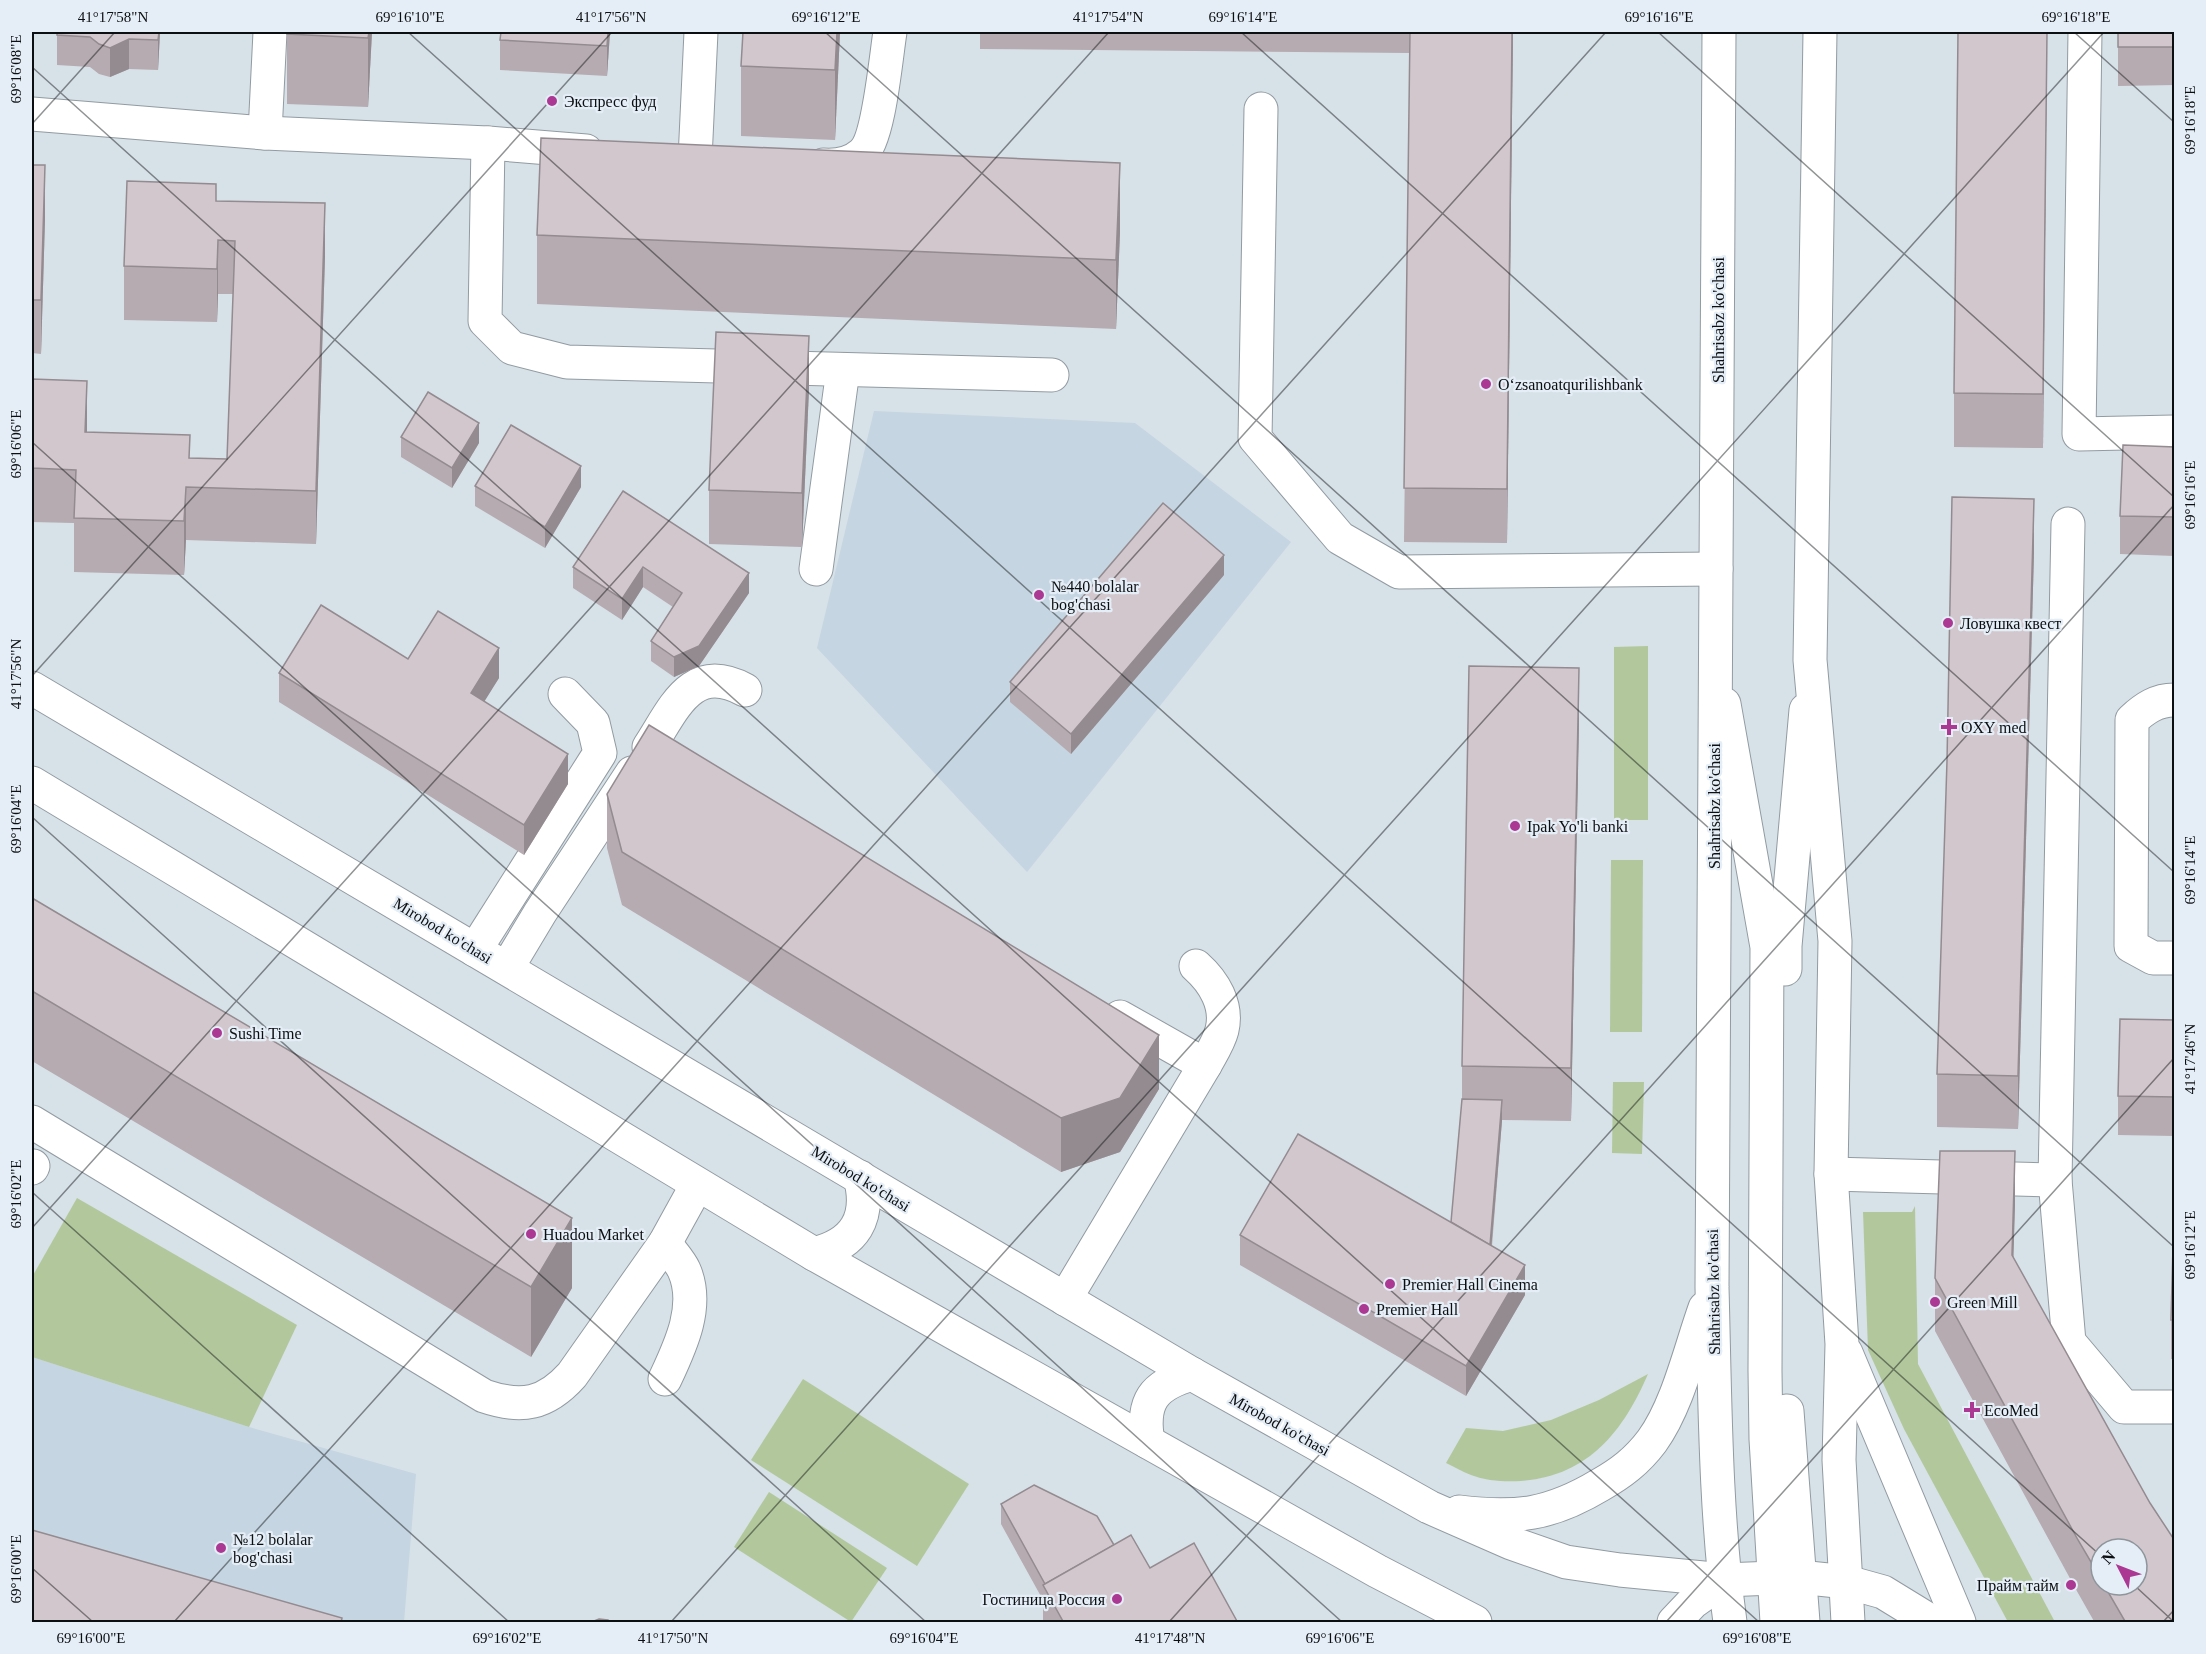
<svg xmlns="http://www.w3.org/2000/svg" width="2206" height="1654" viewBox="0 0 2206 1654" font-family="Georgia,serif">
<rect width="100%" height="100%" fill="#d7e1e8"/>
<g fill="#c5d5e1">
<path d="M874 411 1135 423 1291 542 1027 872 817 648Z"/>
<path d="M32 1357 249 1427 416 1474 404 1622H32Z"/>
</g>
<g fill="#b2c89c">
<path d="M1648 646V820H1614V647Z"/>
<path d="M1611 860H1643L1642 1032H1610Z"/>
<path d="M1613 1082H1644L1642 1154 1612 1153Z"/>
<path d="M77 1198 297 1325 249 1427 32 1357V1277Z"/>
<path d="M1915 1206 1918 1364 2055 1622H2008L1904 1429 1868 1350 1863 1212H1912Z"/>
<path d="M1648 1374C1623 1432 1588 1476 1521 1481 1505 1482 1486 1481 1471 1475 1463 1472 1455 1467 1446 1463L1466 1428 1503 1431 1551 1420 1599 1400Z"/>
<path d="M803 1379 969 1484 917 1566 751 1460Z"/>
<path d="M769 1492 887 1568 851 1622 734 1547Z"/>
</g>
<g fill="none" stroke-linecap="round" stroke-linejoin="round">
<defs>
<g id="minor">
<path d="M2085 32 2079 434 2174 432"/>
<path d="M1261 109 1255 438 1340 538 1399 572 1716 569"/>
<path d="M32 114 265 133 488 143 586 151"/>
<path d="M265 133 270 32"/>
<path d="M488 143 485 321 512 348 567 362 1052 375"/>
<path d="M695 159 701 32"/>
<path d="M823 165C838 166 851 164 862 154 879 140 886 56 890 32"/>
<path d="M2068 524 2055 1180 2069 1342 2124 1407H2174"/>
<path d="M816 569 843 370"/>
<path d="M2174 700C2157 700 2145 708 2132 720L2131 946 2153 958H2174"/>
<path d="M1724 704 1767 947 1765 1371 1766 1439 1777 1622"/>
<path d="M649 747C674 709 691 661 745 690"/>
<path d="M475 950 600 753 593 723 565 694"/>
<path d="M507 968 540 913 632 773"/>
<path d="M1785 969V946L1806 710"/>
<path d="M1120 1017 1205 1065C1211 1054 1219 1042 1222 1030 1228 1005 1214 982 1196 966"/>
<path d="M32 1122 484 1396C522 1409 546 1404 572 1375L665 1243 697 1185"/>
<path d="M32 1168 33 1166"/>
<path d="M1831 1174 2055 1180"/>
<path d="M665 1243C671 1252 680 1261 684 1270 700 1306 680 1347 665 1379"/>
<path d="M1065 1299 1205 1065"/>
<path d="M1787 1411 1803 1622"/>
</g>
<g id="major">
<path d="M1719 32 1712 1287C1715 1399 1715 1512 1730 1622"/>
<path d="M1820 32 1810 660 1835 941 1831 1174 1842 1344 1839 1460 1848 1622"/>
<path d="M32 688 1192 1374 1429 1507 1511 1543 1566 1562 1620 1570 1724 1580 1799 1577 1847 1582 1883 1592 1932 1622"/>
<path d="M32 783 814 1254 1377 1571 1475 1622"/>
<path d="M814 1254C855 1244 871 1218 860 1177"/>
<path d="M1846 1353 1959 1622"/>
<path d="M1148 1442C1141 1402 1153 1385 1192 1374"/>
<path d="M1459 1512C1516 1519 1550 1515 1600 1485 1621 1473 1637 1461 1652 1441 1678 1405 1690 1350 1705 1308"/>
<path d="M1674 1622 1693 1602 1724 1580"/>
</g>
</defs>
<use href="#minor" stroke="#929ba2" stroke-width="35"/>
<use href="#major" stroke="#929ba2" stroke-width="35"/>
<use href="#minor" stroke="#fff" stroke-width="33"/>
<use href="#major" stroke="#fff" stroke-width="33"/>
</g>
<g fill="#b5abb0" fill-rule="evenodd">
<path d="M57 32H160L158 70 129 69 110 77 99 74 90 67 57 65Z"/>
<path d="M287 32H372L368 107 287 104Z"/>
<path d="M610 32 607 76 500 70V40Z"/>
<path d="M743 32H840L835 140 741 136V66Z"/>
<path d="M980 32H1513L1507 543 1404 542 1410 53 980 49Z"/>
<path d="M2047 32 2043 448 1954 447V393Z"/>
<path d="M2118 32H2175V85L2118 86Z"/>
<path d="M32 165 45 219 41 354 32 353Z"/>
<path d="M216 201 325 257 316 544 186 540 184 575 74 572V523L32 522V379L87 432 190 458 227 459 233 294H218L217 322 124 320V266Z"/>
<path d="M1120 232 1116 329 537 304V235Z"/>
<path d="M809 389 802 547 709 544V490Z"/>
<path d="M401 437 479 443 452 488 401 457Z"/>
<path d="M2175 447V556L2120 554V516Z"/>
<path d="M475 486 581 487 545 548 475 506Z"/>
<path d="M623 491 749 593 699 666 674 677 651 661V641L673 607 643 587 622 620 573 588V567Z"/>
<path d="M2034 552 2018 1129 1937 1127V1074Z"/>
<path d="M1224 575 1071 754 1010 702V682Z"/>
<path d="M408 659 499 678 484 701 568 784 524 855 279 702V673Z"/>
<path d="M1579 721 1571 1121 1502 1120 1492 1246 1525 1295 1466 1396 1240 1265V1235L1451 1222 1462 1099V1066Z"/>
<path d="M607 794 1159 1089 1120 1152 1061 1172 622 905 607 848Z"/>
<path d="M32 898 572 1288 531 1357 32 1061Z"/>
<path d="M2175 1020V1136L2118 1135V1096Z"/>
<path d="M2015 1204 2013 1257 2175 1623H2095L2078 1593 1935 1331V1278ZM2101 1549 2137 1585H2101Z"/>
<path d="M2175 1209V1359H2171V1320Z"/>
<path d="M1001 1504 1114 1545 1238 1623H1043V1600L1001 1524Z"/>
</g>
<g fill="#938b90">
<path d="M159 32H160L158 70V40Z"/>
<path d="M369 32H372L368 107V38Z"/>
<path d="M608 32H610L607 76V46Z"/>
<path d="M837 32H840L835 140V70Z"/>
<path d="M1512 32H1513L1507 543V489Z"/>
<path d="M2047 32 2043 448V394Z"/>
<path d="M129 39V69L110 77V48Z"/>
<path d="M1120 163V232L1116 329V260Z"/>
<path d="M45 165V219L41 354V300Z"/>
<path d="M325 203V257L316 544V491Z"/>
<path d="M218 240V294L217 322V269Z"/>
<path d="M809 336V389L802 547V493Z"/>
<path d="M87 381V434L85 432Z"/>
<path d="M479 423V443L452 488V468Z"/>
<path d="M581 466V487L545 548V527Z"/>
<path d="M186 487V540L184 575V521Z"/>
<path d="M2034 499V552L2018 1129V1076Z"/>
<path d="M1224 555V575L1071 754V734Z"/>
<path d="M643 567V587L622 620V599Z"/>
<path d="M749 573V593L699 666 674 677V657Z"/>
<path d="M499 648V678L471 723V693Z"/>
<path d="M1579 668V721L1571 1121V1068Z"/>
<path d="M568 754V784L524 855V825Z"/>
<path d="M1159 1035V1089L1120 1152 1061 1172V1118Z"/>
<path d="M1502 1100V1121L1489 1274V1254Z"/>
<path d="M2015 1151V1204L2012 1309V1255Z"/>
<path d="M572 1218V1288L531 1357V1287Z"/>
<path d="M1525 1265V1295L1466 1396V1366Z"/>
</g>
<g fill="#d2c7cd" stroke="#938b90" stroke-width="1.5">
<path d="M57 32H159L158 40 129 39 110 48 99 44 90 37 57 35Z"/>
<path d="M287 32H369L368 38 287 34Z"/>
<path d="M501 32H608L607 46 500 40Z"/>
<path d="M743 32H837L835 70 741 66Z"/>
<path d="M1410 32H1512L1507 489 1404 488Z"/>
<path d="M1958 32H2047L2043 394 1954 393Z"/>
<rect x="2118" y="32" width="57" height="15"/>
<path d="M541 138 1120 163 1116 260 537 235Z"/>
<path d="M32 165H45L41 300H32Z"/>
<path d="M127 181 216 184V201L325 203 316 491 186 487 184 521 74 518 76 470 32 468V379L87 381 85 432 190 435 189 458 227 459 235 241 218 240 217 269 124 266Z"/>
<path d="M716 332 809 336 802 493 709 490Z"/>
<path d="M428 392 479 423 452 468 401 437Z"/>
<path d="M511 425 581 466 545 527 475 486Z"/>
<path d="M2123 445 2175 447V517L2120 516Z"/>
<path d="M623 491 749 573 699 646 674 657 651 641 682 593 643 567 622 599 573 567Z"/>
<path d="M1952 497 2034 499 2018 1076 1937 1074 1947 761Z"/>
<path d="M1163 503 1224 555 1071 734 1010 682Z"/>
<path d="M321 605 408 659 438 611 499 648 471 693 568 754 524 825 279 673Z"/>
<path d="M1469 666 1579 668 1571 1068 1462 1066Z"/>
<path d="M649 725 1159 1035 1120 1098 1061 1118 622 852 607 794Z"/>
<path d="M32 898 572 1218 531 1287 32 991Z"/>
<path d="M2120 1019 2175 1020V1097L2118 1096Z"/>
<path d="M1462 1099 1502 1100 1490 1245 1451 1222Z"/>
<path d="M1298 1134 1525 1265 1466 1366 1240 1235Z"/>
<path d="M1940 1151H2015L2012 1255 2150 1503 2175 1541V1623H2126L2104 1585H2137V1549H2101V1579L2078 1540 1935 1278Z"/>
<path d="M2174 1209H2175V1320H2171Z"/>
<path d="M1034 1485 1097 1516 1114 1545 1045 1584 1001 1504Z"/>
<path d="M32 1530 342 1618 341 1623H32Z"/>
<path d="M1131 1535 1150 1568 1194 1543 1238 1623H1064L1043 1585Z"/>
<path d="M599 1619 608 1620 612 1623H589Z"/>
</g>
<path fill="none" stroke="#0c0f12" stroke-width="1.5" stroke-opacity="0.45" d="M408 32 2101 1556M825 32 2174 1247M1241 32 2174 872M1658 32 2174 497M2074 32 2174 122M32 67 1759 1622M32 124 115 32M32 442 1342 1622M32 676 612 32M32 817 926 1622M32 1192 509 1622M32 1228 1109 32M32 1568 93 1622M2134 1585 2174 1622M174 1622 1606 32M671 1622 2104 32M1169 1622 2174 505M1666 1622 2174 1058M2163 1622 2174 1610"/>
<g fill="#ab3893" stroke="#e5eef6" stroke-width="2">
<circle cx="552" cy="101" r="6"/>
<circle cx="1486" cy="384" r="6"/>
<circle cx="1039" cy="595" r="6"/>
<circle cx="1948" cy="623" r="6"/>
<path d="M1946 718h6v6h6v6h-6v6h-6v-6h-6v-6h6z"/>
<circle cx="1515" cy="826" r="6"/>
<circle cx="217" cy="1033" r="6"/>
<circle cx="531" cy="1234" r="6"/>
<circle cx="1390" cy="1284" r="6"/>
<circle cx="1935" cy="1302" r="6"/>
<circle cx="1364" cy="1309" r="6"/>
<path d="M1969 1401h6v6h6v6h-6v6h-6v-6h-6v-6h6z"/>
<circle cx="221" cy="1548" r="6"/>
<circle cx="2071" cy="1585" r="6"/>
<circle cx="1117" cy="1599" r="6"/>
</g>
<g text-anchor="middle" stroke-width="4.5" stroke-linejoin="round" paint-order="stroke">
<g font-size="16" fill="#0c0f12" stroke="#e5eef6" text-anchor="start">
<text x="564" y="107">Экспресс фуд</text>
<text x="1498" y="390">Oʻzsanoatqurilishbank</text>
<text x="1051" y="592">№440 bolalar<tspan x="1051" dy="18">bog'chasi</tspan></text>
<text x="1960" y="629">Ловушка квест</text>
<text x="1961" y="733">OXY med</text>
<text x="1527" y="832">Ipak Yo'li banki</text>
<text x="229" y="1039">Sushi Time</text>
<text x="543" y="1240">Huadou Market</text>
<text x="1402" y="1290">Premier Hall Cinema</text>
<text x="1947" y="1308">Green Mill</text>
<text x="1376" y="1315">Premier Hall</text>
<text x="1984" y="1416">EcoMed</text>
<text x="233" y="1545">№12 bolalar<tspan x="233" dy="18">bog'chasi</tspan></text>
<text x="2059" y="1591" text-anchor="end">Прайм тайм</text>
<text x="1105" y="1605" text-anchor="end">Гостиница Россия</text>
</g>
<g font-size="16" fill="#0c0f12" stroke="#e5eef6">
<text transform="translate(1718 320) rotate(-90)" y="6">Shahrisabz ko'chasi</text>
<text transform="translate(1714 806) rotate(-90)" y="6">Shahrisabz ko'chasi</text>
<text transform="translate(443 930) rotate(31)" y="6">Mirobod ko'chasi</text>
<text transform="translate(861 1178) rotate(31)" y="6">Mirobod ko'chasi</text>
<text transform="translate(1713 1292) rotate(-91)" y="6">Shahrisabz ko'chasi</text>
<text transform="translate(1280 1424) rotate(29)" y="6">Mirobod ko'chasi</text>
</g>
</g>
<rect width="2206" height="1654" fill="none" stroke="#e5eef6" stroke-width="66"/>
<g transform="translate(2119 1567) rotate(312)"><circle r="28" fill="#e5eef6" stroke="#8e959b" stroke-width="1.5"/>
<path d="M0-4.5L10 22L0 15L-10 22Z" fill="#ab3893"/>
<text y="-9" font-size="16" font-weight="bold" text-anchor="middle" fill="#0c0f12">N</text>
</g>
<rect x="33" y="33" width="2140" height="1588" fill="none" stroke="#0c0f12" stroke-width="2"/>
<g font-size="15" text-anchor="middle" fill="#0c0f12">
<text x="113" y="22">41°17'58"N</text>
<text x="410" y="22">69°16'10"E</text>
<text x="611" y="22">41°17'56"N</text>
<text x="826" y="22">69°16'12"E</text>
<text x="1108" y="22">41°17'54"N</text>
<text x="1243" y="22">69°16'14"E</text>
<text x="1659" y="22">69°16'16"E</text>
<text x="2076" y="22">69°16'18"E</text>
<text transform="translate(16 69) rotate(-90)" y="5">69°16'08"E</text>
<text transform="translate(2190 120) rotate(-90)" y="5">69°16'18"E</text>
<text transform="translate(16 444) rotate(-90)" y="5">69°16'06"E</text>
<text transform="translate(2190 495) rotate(-90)" y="5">69°16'16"E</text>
<text transform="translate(16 674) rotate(-90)" y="5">41°17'56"N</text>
<text transform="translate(16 819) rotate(-90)" y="5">69°16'04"E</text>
<text transform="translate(2190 870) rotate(-90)" y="5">69°16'14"E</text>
<text transform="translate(2190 1059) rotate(-90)" y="5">41°17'46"N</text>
<text transform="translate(16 1194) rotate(-90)" y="5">69°16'02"E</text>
<text transform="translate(2190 1245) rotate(-90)" y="5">69°16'12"E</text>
<text transform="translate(16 1569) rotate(-90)" y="5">69°16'00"E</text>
<text x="91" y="1643">69°16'00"E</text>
<text x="507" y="1643">69°16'02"E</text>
<text x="673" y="1643">41°17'50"N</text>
<text x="924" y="1643">69°16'04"E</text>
<text x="1170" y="1643">41°17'48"N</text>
<text x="1340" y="1643">69°16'06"E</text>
<text x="1757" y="1643">69°16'08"E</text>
</g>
</svg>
